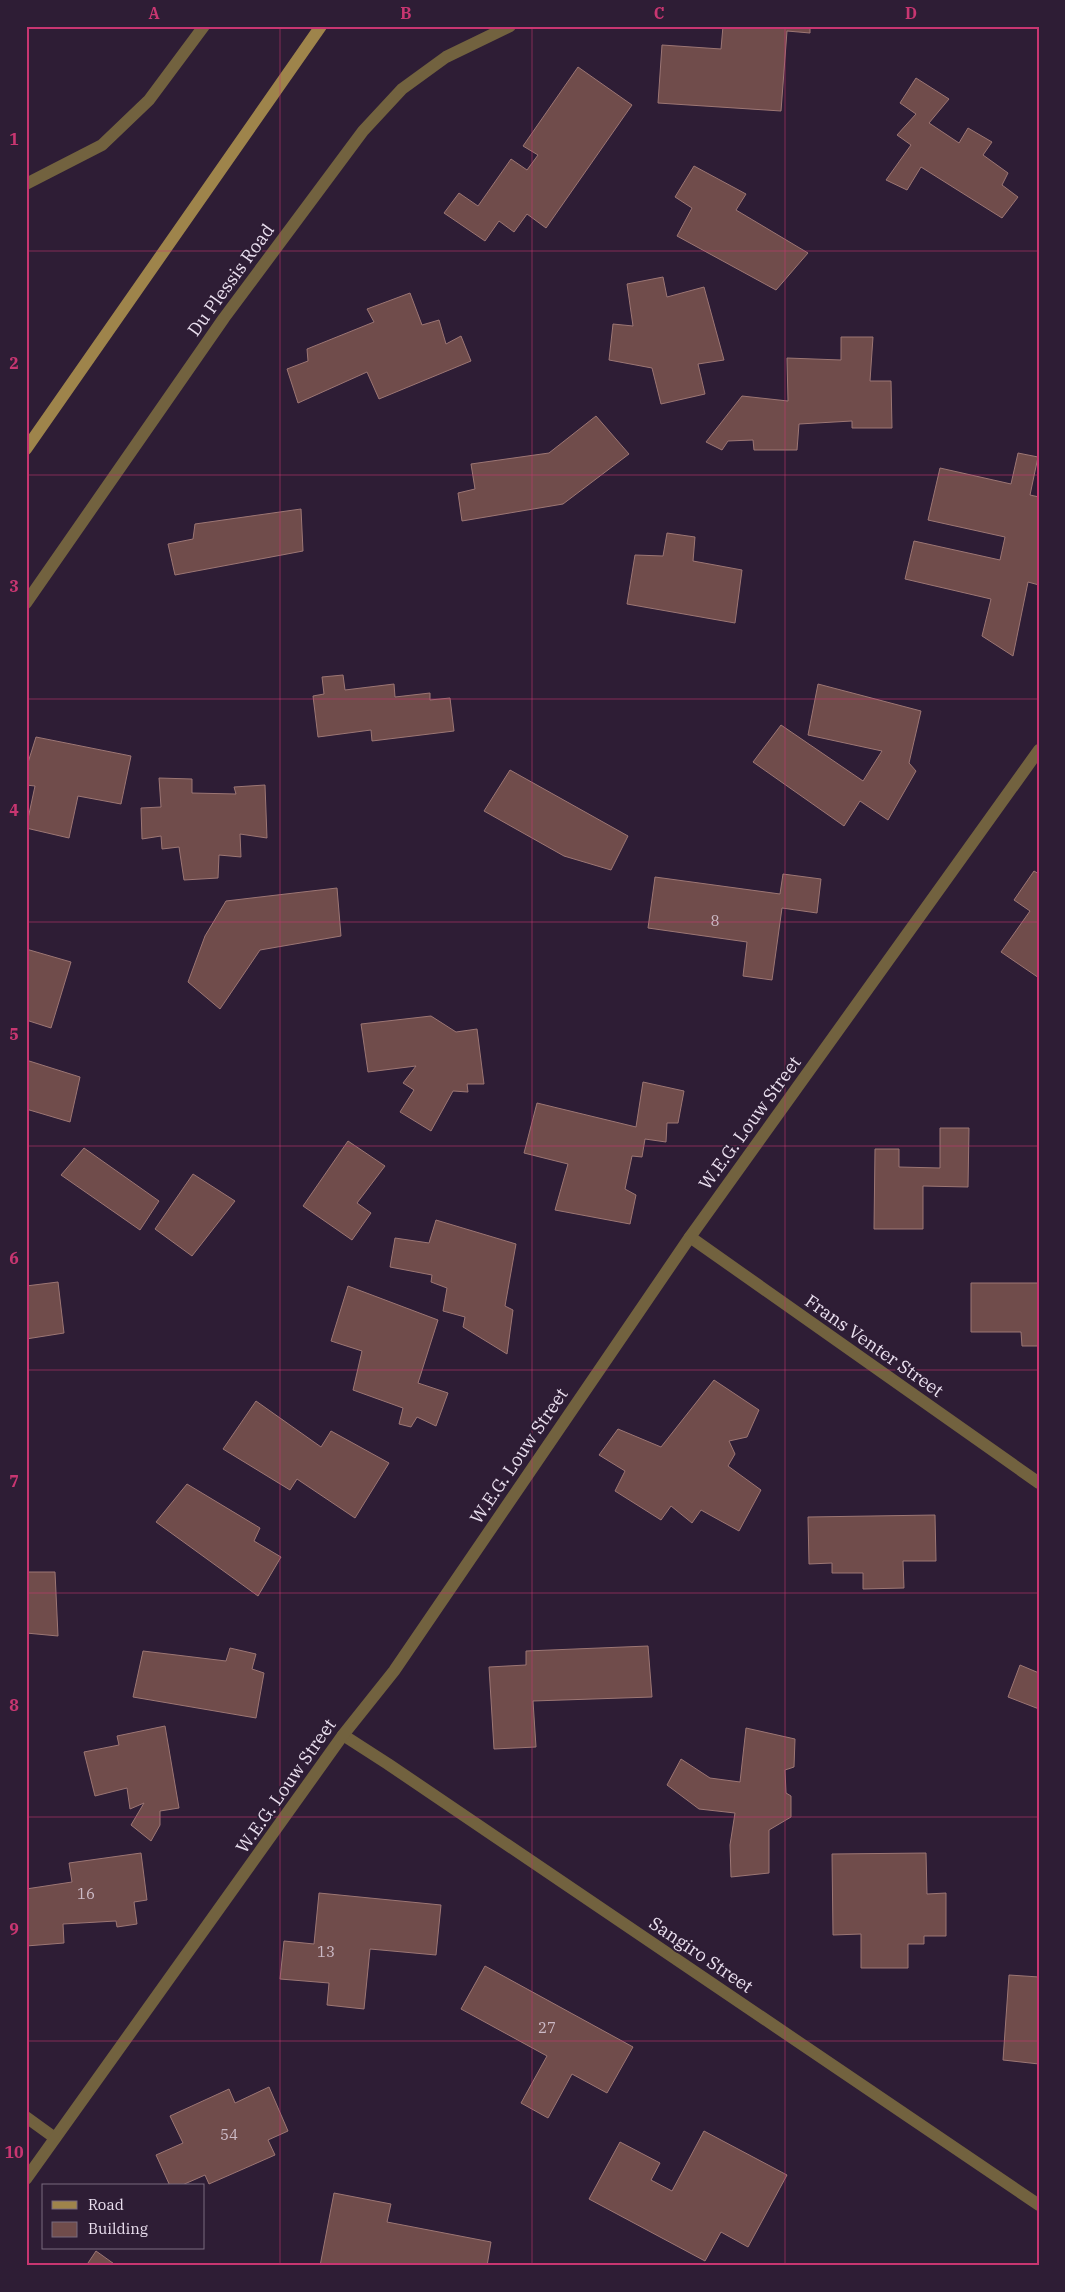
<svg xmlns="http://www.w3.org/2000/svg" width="1065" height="2292" viewBox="0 0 1065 2292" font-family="'IBM Plex Serif',serif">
<rect width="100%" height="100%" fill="#2e1d35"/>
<g fill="#704c4b" stroke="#9c7674">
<path d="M723 26H810V33L787 31 781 111 658 103 662 45 721 49Z"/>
<path d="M578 67 632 105 546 228 527 214 514 232 499 221 485 241 444 213 459 193 478 206 511 159 527 170 538 155 523 146Z"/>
<path d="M916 78 949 99 929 123 959 143 968 128 992 142 983 155 1008 173 1002 185 1018 197 1002 218 921 167 907 190 886 180 911 145 897 135 916 114 900 103Z"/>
<path d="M694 166 746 194 736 210 808 253 776 290 677 236 692 208 675 197Z"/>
<path d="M663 277 667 297 704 287 724 360 698 364 705 394 661 404 652 368 609 360 613 324 633 326 627 284Z"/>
<path d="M410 293 422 325 439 320 446 344 461 336 471 361 379 399 367 372 298 403 287 369 308 361 307 349 374 322 367 309Z"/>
<path d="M841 337H873L870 381H891L892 428H852V421L799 424 797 450H754L753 440 728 441 722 450 706 442 742 396 788 401 787 358 841 360Z"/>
<path d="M596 416 629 454 563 504 462 521 458 493 475 489 471 464 549 453Z"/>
<path d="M1018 453 1038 457 1030 495 1039 497V585L1028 582 1013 656 982 636 991 599 905 579 914 541 1000 560 1005 537 928 520 940 468 1011 484Z"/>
<path d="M301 509 303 551 175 575 168 544 193 539 195 524Z"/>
<path d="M667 533 695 537 693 561 742 570 735 623 627 604 635 555 663 556Z"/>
<path d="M343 675 345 690 394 684 395 697 430 693V700L450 698 454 731 372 741 371 730 318 737 313 696 324 694 322 677Z"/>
<path d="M818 684 921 711 909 763 916 771 888 820 860 801 844 826 753 762 781 725 863 781 882 751 808 735Z"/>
<path d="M36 737 131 756 121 804 78 796 69 838 26 828 35 786 26 785V769Z"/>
<path d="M510 770 628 836 611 870 564 856 484 811Z"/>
<path d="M159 778 192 779V793L236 794 234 787 265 785 267 838 240 834 241 857 219 855 218 878 184 880 179 847 162 849 161 836 142 839 141 808 161 807Z"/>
<path d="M1034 871 1039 874V978L1001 952 1030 911 1014 900Z"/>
<path d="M783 874 821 879 817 913 782 908 772 980 743 976 747 942 648 928 655 877 780 894Z"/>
<path d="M337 888 341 936 260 950 220 1009 188 982 205 936 226 901Z"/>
<path d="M26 949 71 962 51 1028 26 1020Z"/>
<path d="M431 1016 456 1032 477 1029 484 1084H467L468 1092 453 1091 431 1131 400 1112 414 1090 403 1083 416 1066 368 1072 361 1024Z"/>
<path d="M26 1060 80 1077 70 1122 26 1109Z"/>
<path d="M643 1082 684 1091 678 1123H667L666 1142 645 1139 642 1157 632 1156 625 1189 636 1195 630 1224 555 1210 568 1164 524 1153 537 1103 636 1127Z"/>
<path d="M940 1128H969L968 1187 923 1186V1229H874L875 1149H899V1167L940 1168Z"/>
<path d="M348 1141 385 1166 357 1203 371 1213 352 1240 303 1206Z"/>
<path d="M84 1148 159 1201 140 1230 61 1175Z"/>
<path d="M193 1174 235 1201 192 1256 155 1229Z"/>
<path d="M436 1220 516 1244 505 1306 513 1310 507 1354 463 1327 465 1317 443 1311 447 1288 431 1282 432 1275 390 1267 395 1238 429 1243Z"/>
<path d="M58 1282 64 1333 26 1339V1286Z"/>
<path d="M971 1283H1039V1346H1022L1021 1332H971Z"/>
<path d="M348 1286 438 1320 418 1383 448 1393 436 1426 417 1417 411 1427 399 1424 403 1408 353 1390 362 1351 331 1341Z"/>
<path d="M714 1380 759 1410 747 1437 729 1441 735 1454 728 1466 761 1490 739 1531 701 1510 692 1523 671 1506 661 1520 615 1491 625 1471 599 1455 618 1429 661 1447Z"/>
<path d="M256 1401 321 1447 331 1431 389 1463 355 1518 297 1479 290 1490 223 1449Z"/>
<path d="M187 1484 260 1528 254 1541 281 1557 258 1596 156 1522Z"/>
<path d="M935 1515 936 1561H903L904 1588 863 1589V1573H832V1563L809 1564 808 1517Z"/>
<path d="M26 1572H55L58 1636 26 1633Z"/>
<path d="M648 1646 652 1697 533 1701 536 1747 494 1749 489 1667 526 1665V1651Z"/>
<path d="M230 1648 256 1654 252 1669 264 1673 256 1718 133 1697 143 1651 226 1661Z"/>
<path d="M1020 1665 1039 1673V1709L1008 1697Z"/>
<path d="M165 1726 179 1808 160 1811V1825L151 1841 131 1825 144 1803 130 1809 127 1788 95 1796 84 1752 119 1745 117 1736Z"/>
<path d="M746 1728 795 1739 794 1767 785 1770 786 1793 791 1796V1817L769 1830V1873L731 1877 730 1845 735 1813 699 1809 667 1785 681 1759 710 1778 740 1782Z"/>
<path d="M141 1853 147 1900 134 1902 137 1924 117 1927 116 1921 63 1924 64 1943 26 1946V1889L72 1882 69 1863Z"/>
<path d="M926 1853 927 1894 946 1893V1936H924V1944H908V1968H861V1934L833 1935 832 1854Z"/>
<path d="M319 1893 441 1905 436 1955 370 1949 364 2009 327 2005 329 1983 280 1979 284 1941 314 1944Z"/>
<path d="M485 1966 633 2047 607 2093 572 2074 548 2118 521 2103 547 2056 461 2009Z"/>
<path d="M1009 1975 1039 1977V2064L1003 2060Z"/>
<path d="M269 2087 288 2131 268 2140 275 2155 209 2184 205 2175 180 2186H170L156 2155 183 2143 170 2116 229 2089 235 2103Z"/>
<path d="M704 2131 787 2175 748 2247 721 2232 705 2261 589 2199 620 2142 660 2163 651 2180 672 2191Z"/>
<path d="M334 2193 391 2204 387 2222 491 2242 487 2266H320Z"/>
<path d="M96 2251 117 2266H86Z"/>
</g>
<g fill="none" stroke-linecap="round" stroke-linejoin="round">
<g stroke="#72623f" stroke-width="12">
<path d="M26 184 102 145 149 100 204 26"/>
<path d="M26 603 224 318 363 131 402 89 446 57 510 26"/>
<path d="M690 1237 1039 1483"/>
<path d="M343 1735 388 1764 1039 2205"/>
<path d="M26 2117 55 2138"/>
<path d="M26 2179 343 1735 394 1671 690 1237 1039 750"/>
</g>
<path stroke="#9e844b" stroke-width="12" d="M26 449 321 26"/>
</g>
<path fill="none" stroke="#c83671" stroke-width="1" stroke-opacity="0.55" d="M280 26V2266M532 26V2266M785 26V2266M26 251H1039M26 475H1039M26 699H1039M26 922H1039M26 1146H1039M26 1370H1039M26 1593H1039M26 1817H1039M26 2041H1039"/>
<g text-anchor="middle" stroke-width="4" stroke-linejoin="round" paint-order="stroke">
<g font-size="15" fill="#ccbac6">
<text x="715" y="926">8</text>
<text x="86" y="1899">16</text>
<text x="326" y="1957">13</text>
<text x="547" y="2033">27</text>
<text x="229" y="2140">54</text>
</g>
<g font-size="18" fill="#eadfef" stroke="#2e1d35">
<text transform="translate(231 280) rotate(-54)" y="6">Du Plessis Road</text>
<text transform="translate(750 1123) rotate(-54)" y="6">W.E.G. Louw Street</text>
<text transform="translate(874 1346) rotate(35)" y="6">Frans Venter Street</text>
<text transform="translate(519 1456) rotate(-56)" y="6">W.E.G. Louw Street</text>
<text transform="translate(286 1786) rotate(-55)" y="6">W.E.G. Louw Street</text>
<text transform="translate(701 1955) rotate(34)" y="6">Sangiro Street</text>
</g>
</g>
<rect width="1065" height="2292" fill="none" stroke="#2e1d35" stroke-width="55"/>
<rect x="42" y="2184" width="162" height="65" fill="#2e1d35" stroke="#796b7f"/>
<rect x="52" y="2201" width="25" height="8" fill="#9e844b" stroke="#796b7f"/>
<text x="88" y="2210" font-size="15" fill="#eadfef">Road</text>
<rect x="52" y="2222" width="25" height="15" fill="#704c4b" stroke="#796b7f"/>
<text x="88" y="2234" font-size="15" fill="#eadfef">Building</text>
<rect x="28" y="28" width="1010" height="2236" fill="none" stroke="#c83671" stroke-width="2"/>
<g font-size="16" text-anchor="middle" font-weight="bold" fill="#c83671">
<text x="154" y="19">A</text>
<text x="406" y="19">B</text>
<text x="659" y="19">C</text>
<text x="911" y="19">D</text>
<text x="14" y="145">1</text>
<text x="14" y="369">2</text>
<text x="14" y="592">3</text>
<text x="14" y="816">4</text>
<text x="14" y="1040">5</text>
<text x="14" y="1264">6</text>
<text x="14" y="1487">7</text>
<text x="14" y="1711">8</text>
<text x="14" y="1935">9</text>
<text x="14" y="2158">10</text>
</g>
</svg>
